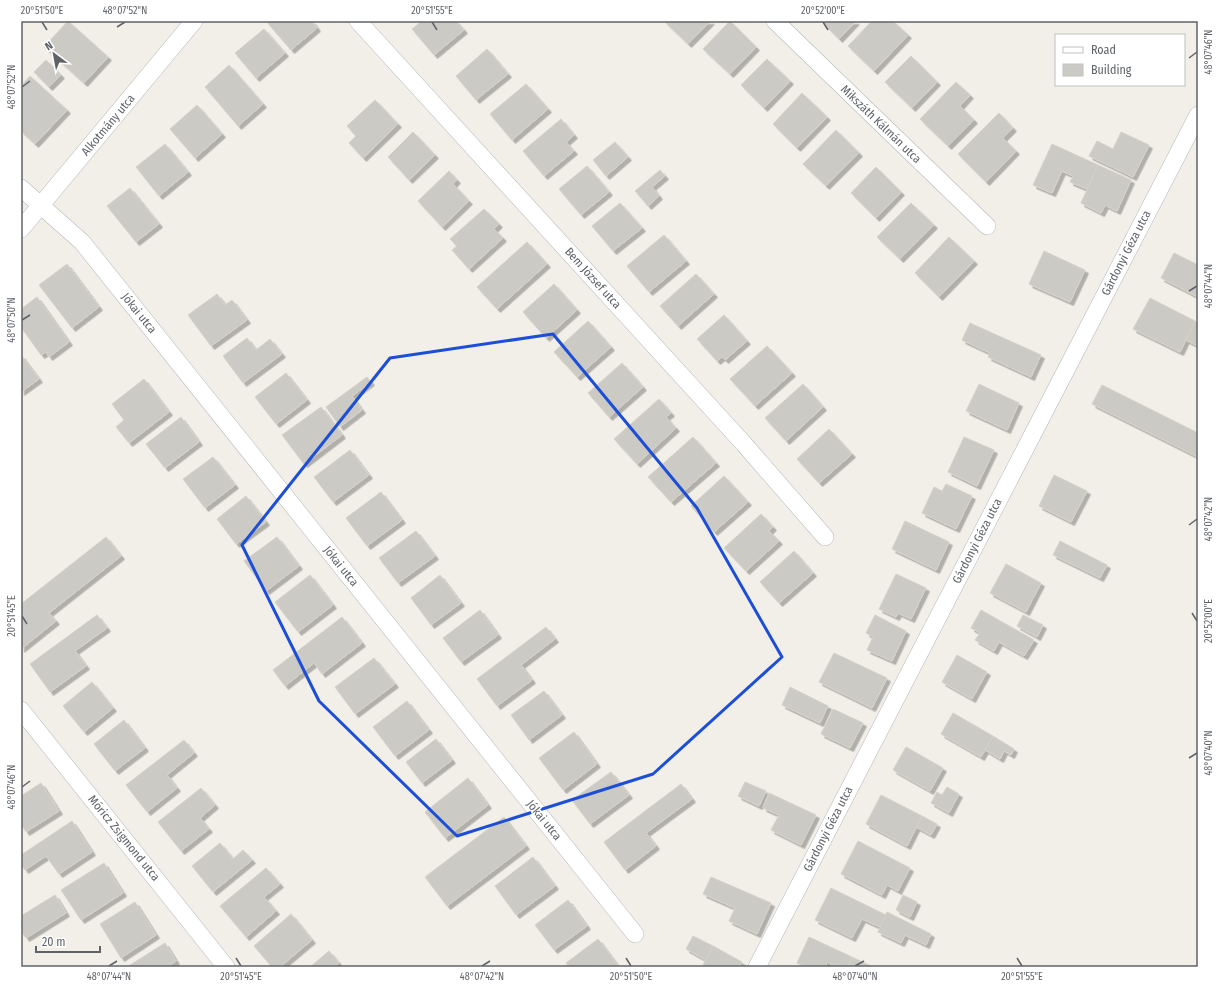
<svg xmlns="http://www.w3.org/2000/svg" width="1219" height="988" viewBox="0 0 1219 988" font-family="'Fira Sans Condensed',sans-serif">
<defs>
<filter id="shadow"><feDropShadow dx="3.5" dy="3.5" stdDeviation="0" flood-color="#0004"/></filter>
</defs>
<rect width="100%" height="100%" fill="#f1efe8"/>
<g fill="#cccac5" stroke="#d6d1c6" filter="url(#shadow)">
<path d="M68 21 108 57 84 83 44 47Z"/>
<path d="M266 21H312L317 28 291 50Z"/>
<path d="M422 21H456L464 30 434 55 412 29Z"/>
<path d="M664 21H711L688 44Z"/>
<path d="M730 21 756 47 730 74 703 49Z"/>
<path d="M821 21H856L839 39Z"/>
<path d="M872 21H893L908 35 874 71 848 46Z"/>
<path d="M264 29 285 53 256 78 235 53Z"/>
<path d="M487 49 508 74 476 100 456 76Z"/>
<path d="M911 56 937 82 912 108 885 82Z"/>
<path d="M767 59 790 81 764 108 741 85Z"/>
<path d="M46 60 61 75 49 87 34 72Z"/>
<path d="M229 65 263 104 238 126 205 87Z"/>
<path d="M30 76 67 110 35 144 21 131V86Z"/>
<path d="M956 82 970 95 960 106 974 120 948 146 920 119Z"/>
<path d="M526 84 548 109 512 140 490 114Z"/>
<path d="M802 93 827 117 797 148 773 124Z"/>
<path d="M375 100 398 124 363 158 349 143 356 136 347 126Z"/>
<path d="M197 105 222 134 195 158 170 129Z"/>
<path d="M999 113 1013 128 1003 138 1016 151 986 182 958 154Z"/>
<path d="M561 119 574 135 566 142 574 151 544 176 523 151Z"/>
<path d="M836 130 859 153 826 186 803 164Z"/>
<path d="M413 132 435 155 409 180 388 157Z"/>
<path d="M1121 132 1149 145 1133 177 1089 156 1097 141 1113 149Z"/>
<path d="M615 142 628 157 606 176 593 160Z"/>
<path d="M165 144 188 172 159 196 136 167Z"/>
<path d="M1052 144 1098 165 1087 189 1070 182 1073 176 1062 171 1052 193 1033 185Z"/>
<path d="M1098 165 1131 180 1117 211 1105 205 1101 213 1081 203Z"/>
<path d="M587 166 609 192 581 215 559 189Z"/>
<path d="M876 167 901 192 876 218 851 193Z"/>
<path d="M660 170 665 176 652 187 659 196 648 206 635 191Z"/>
<path d="M449 171 457 180 453 184 469 201 442 227 418 201Z"/>
<path d="M130 188 159 224 136 242 107 206Z"/>
<path d="M620 203 642 228 613 251 592 226Z"/>
<path d="M911 203 934 225 900 259 877 237Z"/>
<path d="M484 209 499 224 494 229 503 238 469 269 452 250 457 246 450 239Z"/>
<path d="M664 235 686 261 649 292 627 266Z"/>
<path d="M949 237 974 261 939 297 915 273Z"/>
<path d="M527 242 547 264 497 309 477 287Z"/>
<path d="M1044 251 1085 270 1070 302 1029 284Z"/>
<path d="M1174 253 1198 265V297L1161 278Z"/>
<path d="M67 264 99 307 72 328 39 285Z"/>
<path d="M696 274 714 294 678 326 660 306Z"/>
<path d="M554 284 577 310 546 338 523 312Z"/>
<path d="M217 294 225 305 232 300 247 320 211 346 188 315Z"/>
<path d="M37 297 69 342 49 357 46 352 41 355 21 327V309Z"/>
<path d="M1150 298 1195 321 1180 352 1133 329Z"/>
<path d="M724 315 747 341 725 360 722 357 717 361 697 339Z"/>
<path d="M588 321 611 347 577 377 554 352Z"/>
<path d="M1195 321 1198 323V346L1186 340Z"/>
<path d="M970 323 1041 355 1031 377 988 357 990 353 962 340Z"/>
<path d="M247 338 256 350 270 339 282 354 243 383 223 356Z"/>
<path d="M767 346 792 373 755 406 730 379Z"/>
<path d="M21 355 39 379 21 392Z"/>
<path d="M622 363 643 387 609 417 588 393Z"/>
<path d="M286 373 307 400 276 424 255 397Z"/>
<path d="M367 377 371 382 352 396 362 410 340 427 326 407Z"/>
<path d="M144 379 169 412 129 443 116 427 124 420 112 404Z"/>
<path d="M803 384 823 407 786 441 765 418Z"/>
<path d="M979 384 1019 403 1007 430 966 411Z"/>
<path d="M1102 385 1198 433V457L1092 404Z"/>
<path d="M659 399 671 413 666 417 676 428 637 464 614 439Z"/>
<path d="M321 407 342 435 304 464 282 435Z"/>
<path d="M181 417 199 442 165 468 146 444Z"/>
<path d="M829 429 852 454 819 483 797 459Z"/>
<path d="M693 437 716 463 671 502 648 477Z"/>
<path d="M964 437 994 450 977 486 948 472Z"/>
<path d="M350 450 369 475 333 502 314 477Z"/>
<path d="M213 457 235 485 205 508 183 479Z"/>
<path d="M1054 475 1087 491 1071 522 1039 506Z"/>
<path d="M724 476 748 502 714 532 691 506Z"/>
<path d="M946 484 972 496 956 529 922 513 934 487 942 491Z"/>
<path d="M381 492 402 520 367 546 346 518Z"/>
<path d="M246 496 266 522 236 544 217 519Z"/>
<path d="M761 514 773 527 769 531 779 541 746 571 724 548Z"/>
<path d="M905 521 949 542 936 570 892 549Z"/>
<path d="M416 531 435 556 398 583 379 558Z"/>
<path d="M106 537 121 556 49 613 56 621 21 649V604Z"/>
<path d="M277 537 299 566 266 591 244 561Z"/>
<path d="M1060 541 1107 565 1100 578 1053 555Z"/>
<path d="M794 551 813 573 779 603 760 582Z"/>
<path d="M1006 564 1041 583 1026 612 990 593Z"/>
<path d="M896 574 926 588 911 619 898 613 896 617 879 609Z"/>
<path d="M310 575 333 605 298 632 275 602Z"/>
<path d="M440 575 461 603 431 625 411 598Z"/>
<path d="M480 610 498 635 461 662 443 638Z"/>
<path d="M981 610 1034 640 1024 656 999 642 994 651 975 640 980 633 971 628Z"/>
<path d="M97 615 107 628 75 651 86 666 50 692 30 664Z"/>
<path d="M875 615 906 631 892 661 867 650 873 637 866 633Z"/>
<path d="M1023 615 1043 625 1037 637 1017 626Z"/>
<path d="M342 617 362 643 322 674 314 663 285 686 273 670Z"/>
<path d="M546 627 555 639 521 665 532 680 497 706 477 679Z"/>
<path d="M834 653 887 678 872 708 819 682Z"/>
<path d="M957 655 987 672 972 699 942 682Z"/>
<path d="M374 658 395 684 355 714 335 687Z"/>
<path d="M92 682 113 708 84 732 63 706Z"/>
<path d="M790 687 828 706 820 723 782 705Z"/>
<path d="M544 691 562 715 529 740 511 715Z"/>
<path d="M407 701 429 730 395 756 373 727Z"/>
<path d="M833 709 863 723 850 748 821 734Z"/>
<path d="M953 713 993 736 981 757 941 734Z"/>
<path d="M124 720 145 748 115 771 94 744Z"/>
<path d="M574 732 597 764 563 790 539 758Z"/>
<path d="M993 736 1014 749 1011 755 1004 751 1000 759 985 750Z"/>
<path d="M436 739 452 760 422 783 406 762Z"/>
<path d="M184 740 194 753 167 775 177 788 147 812 126 785Z"/>
<path d="M906 747 943 768 930 791 893 770Z"/>
<path d="M611 772 629 795 590 824 572 800Z"/>
<path d="M468 778 488 805 445 838 425 812Z"/>
<path d="M745 782 766 791 759 806 738 796Z"/>
<path d="M41 783 59 811 26 832 21 824V796Z"/>
<path d="M681 784 692 799 646 833 656 846 625 870 604 842Z"/>
<path d="M947 787 959 794 949 813 931 803 937 792 942 795Z"/>
<path d="M201 788 215 805 200 818 209 829 181 851 158 822Z"/>
<path d="M769 793 816 815 801 845 771 830 779 815 763 808Z"/>
<path d="M881 795 922 816 907 846 866 824Z"/>
<path d="M922 816 937 824 931 835 916 827Z"/>
<path d="M504 817 526 846 447 906 425 877Z"/>
<path d="M72 821 92 852 59 874 46 856 25 870 21 864V855Z"/>
<path d="M858 841 910 868 898 891 887 885 882 895 841 874Z"/>
<path d="M220 843 233 859 243 850 252 860 213 892 192 866Z"/>
<path d="M533 857 555 886 516 915 495 886Z"/>
<path d="M104 863 123 893 81 920 61 890Z"/>
<path d="M266 868 280 884 264 897 276 911 246 937 220 906Z"/>
<path d="M711 877 771 903 757 934 729 921 735 908 703 894Z"/>
<path d="M831 888 886 915 880 927 862 919 852 938 815 920Z"/>
<path d="M55 895 66 913 26 938 21 931V916Z"/>
<path d="M903 895 917 902 910 917 896 910Z"/>
<path d="M568 900 587 926 554 950 535 925Z"/>
<path d="M135 902 156 935 121 958 100 924Z"/>
<path d="M887 912 931 934 926 945 905 935 901 943 878 932Z"/>
<path d="M291 914 312 940 280 967H272L254 946Z"/>
<path d="M693 936 713 946 706 960 686 949Z"/>
<path d="M809 937 852 957 848 967H837L827 962 825 967H806L797 963Z"/>
<path d="M598 939 618 966 569 967 566 963Z"/>
<path d="M165 943 176 961 167 967H127Z"/>
<path d="M713 946 742 962 739 967H702Z"/>
<path d="M329 951 339 963 334 967H310Z"/>
<path d="M852 957 873 967H856L849 964Z"/>
</g>
<g fill="none" stroke-linecap="round" stroke-linejoin="round">
<defs>
<g id="street">
<path d="M358 21 744 444 825 537"/>
<path d="M775 21 987 226"/>
<path d="M21 188 82 242 635 934"/>
<path d="M21 229 194 21"/>
<path d="M21 710 226 967"/>
<path d="M757 967 1198 115"/>
</g>
</defs>
<use href="#street" stroke="#b5b8bc" stroke-width="18"/>
<use href="#street" stroke="#fff" stroke-width="17"/>
</g>
<path fill="none" stroke="#1d4ed8" stroke-width="3" stroke-linejoin="round" d="M553 334 697 508 782 657 653 774 457 836 319 701 242 545 390 358Z"/>
<path fill="none" stroke="#5f6368" stroke-width="1.5" d="M42 22 47 30M432 22 437 30M823 22 828 30M117 27 125 22M1189 58 1197 52M22 87 30 81M1189 291 1197 286M22 320 30 315M1189 525 1197 519M1192 613 1197 621M22 616 27 624M1189 758 1197 753M22 787 30 781M236 958 241 966M626 958 631 966M1017 958 1022 966M109 966 117 961M482 966 490 961M855 966 864 961"/>
<g text-anchor="middle" stroke-width="3" stroke-linejoin="round" paint-order="stroke">
<g font-size="12" fill="#5f6368" stroke="#fff">
<text transform="translate(881 124) rotate(44)" y="4">Mikszáth Kálmán utca</text>
<text transform="translate(108 125) rotate(-50)" y="4">Alkotmány utca</text>
<text transform="translate(1126 253) rotate(-63)" y="4">Gárdonyi Géza utca</text>
<text transform="translate(593 278) rotate(48)" y="4">Bem József utca</text>
<text transform="translate(139 313) rotate(51)" y="4">Jókai utca</text>
<text transform="translate(977 541) rotate(-63)" y="4">Gárdonyi Géza utca</text>
<text transform="translate(341 566) rotate(51)" y="4">Jókai utca</text>
<text transform="translate(544 820) rotate(51)" y="4">Jókai utca</text>
<text transform="translate(828 829) rotate(-63)" y="4">Gárdonyi Géza utca</text>
<text transform="translate(124 838) rotate(51)" y="4">Móricz Zsigmond utca</text>
</g>
</g>
<rect width="1219" height="988" fill="none" stroke="#ffffff" stroke-width="44"/>
<rect x="1055" y="34" width="130" height="52" fill="#ffffff" stroke="#bfc1c3"/>
<rect x="1063" y="47" width="20" height="6" fill="#ffffff" stroke="#bfc1c3"/>
<text x="1091" y="54" font-size="12" fill="#5f6368">Road</text>
<rect x="1063" y="64" width="20" height="12" fill="#cccac5" stroke="#bfc1c3"/>
<text x="1091" y="74" font-size="12" fill="#5f6368">Building</text>
<g transform="translate(54 54) rotate(328)" stroke="#ffffff" stroke-width="3" paint-order="stroke">
<path d="M0-3L7 15L0 10L-7 15Z" fill="#5f6368"/>
<text y="-6" font-size="11" font-weight="bold" text-anchor="middle" fill="#5f6368">N</text>
</g>
<path d="M36 946v6h64v-6" fill="none" stroke="#5f6368" stroke-width="2"/>
<text x="42" y="946" font-size="12" fill="#5f6368" stroke="#ffffff" stroke-width="3" paint-order="stroke">20 m</text>
<rect x="22" y="22" width="1175" height="944" fill="none" stroke="#5f6368" stroke-width="1.5"/>
<g font-size="10" text-anchor="middle" fill="#5f6368">
<text x="42" y="14">20°51'50"E</text>
<text x="125" y="14">48°07'52"N</text>
<text x="432" y="14">20°51'55"E</text>
<text x="823" y="14">20°52'00"E</text>
<text transform="translate(1208 52) rotate(-90)" y="4">48°07'46"N</text>
<text transform="translate(11 87) rotate(-90)" y="4">48°07'52"N</text>
<text transform="translate(1208 286) rotate(-90)" y="4">48°07'44"N</text>
<text transform="translate(11 320) rotate(-90)" y="4">48°07'50"N</text>
<text transform="translate(1208 519) rotate(-90)" y="4">48°07'42"N</text>
<text transform="translate(11 616) rotate(-90)" y="4">20°51'45"E</text>
<text transform="translate(1208 621) rotate(-90)" y="4">20°52'00"E</text>
<text transform="translate(1208 753) rotate(-90)" y="4">48°07'40"N</text>
<text transform="translate(11 787) rotate(-90)" y="4">48°07'46"N</text>
<text x="109" y="980">48°07'44"N</text>
<text x="241" y="980">20°51'45"E</text>
<text x="482" y="980">48°07'42"N</text>
<text x="631" y="980">20°51'50"E</text>
<text x="855" y="980">48°07'40"N</text>
<text x="1022" y="980">20°51'55"E</text>
</g>
</svg>
